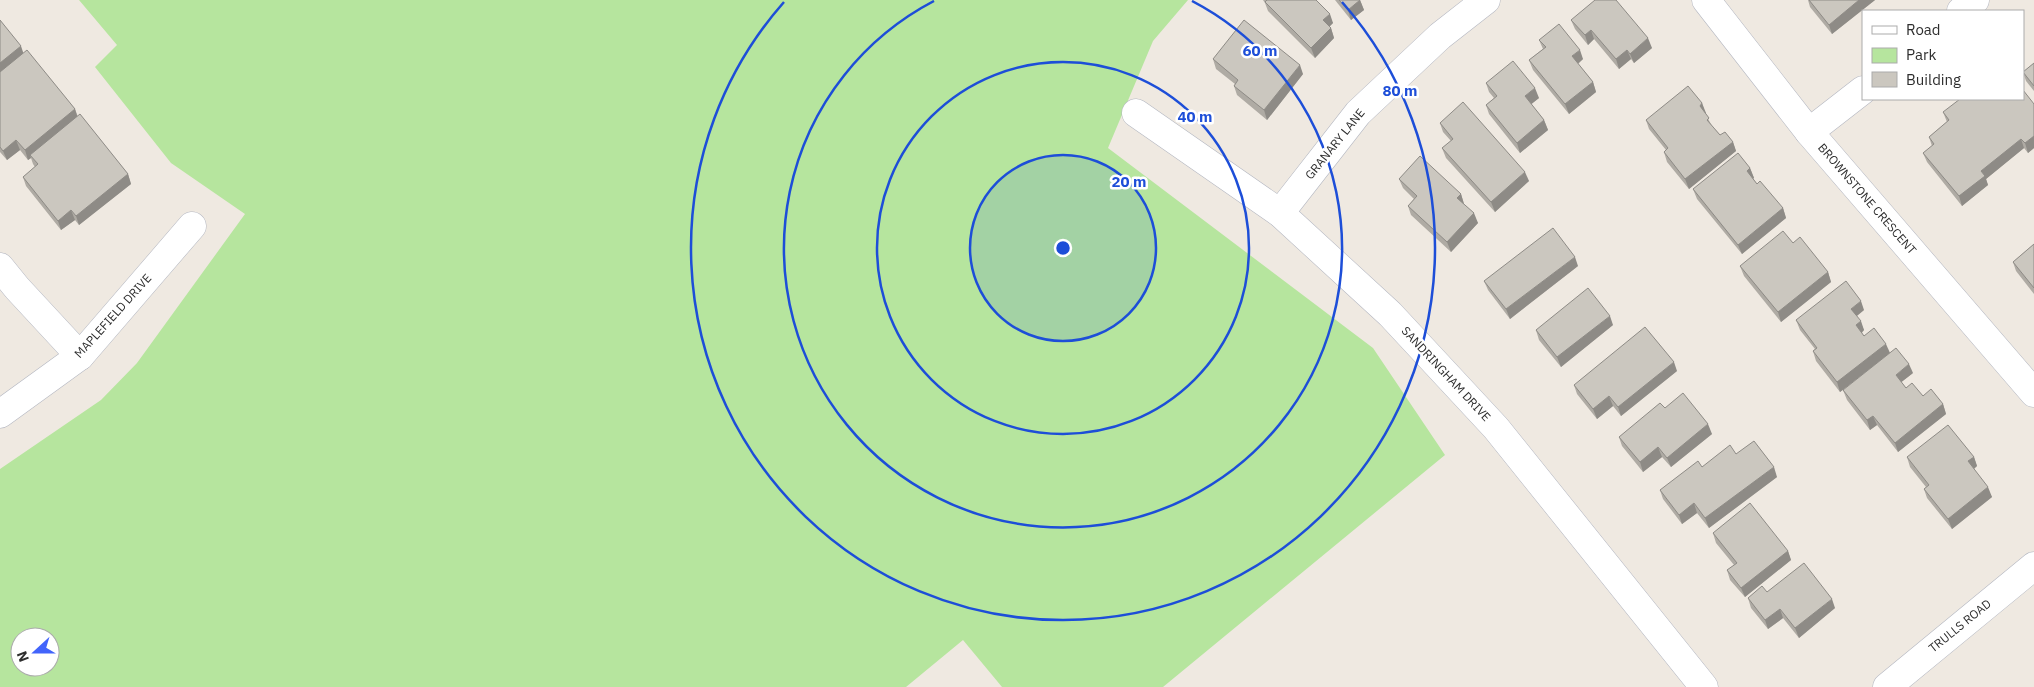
<svg xmlns="http://www.w3.org/2000/svg" width="2034" height="687" viewBox="0 0 2034 687" font-family="'IBM Plex Sans',sans-serif">
<rect width="100%" height="100%" fill="#efe9e1"/>
<path fill="#b6e59e" fill-rule="evenodd" d="M79 0H1188L1153 41 1108 148 1373 348 1445 455 1163 687H1002L963 640 906 687H0V469L101 400 137 363 245 214 171 163 95 67 117 45ZM20 637H50V667H20Z"/>
<g fill="none" stroke-linecap="round" stroke-linejoin="round">
<defs>
<g id="minor">
<path d="M1706 0 1809 132 2034 393"/>
<path d="M1961 11 1975 0"/>
<path d="M1136 113 1280 213 1390 314 1496 428 1704 687"/>
<path d="M1809 132 1863 90"/>
<path d="M1280 213 1358 113 1440 36 1486 0"/>
<path d="M0 267 17 288 80 356"/>
<path d="M0 414 80 356 192 226"/>
</g>
<path id="tertiary" d="M1887 687 2034 566"/>
</defs>
<use href="#minor" stroke="#b4b7c1" stroke-width="29"/>
<use href="#tertiary" stroke="#b4b7c1" stroke-width="29"/>
<use href="#minor" stroke="#fff" stroke-width="28"/>
<use href="#tertiary" stroke="#fff" stroke-width="28"/>
</g>
<g fill="#afaba4">
<path d="M1263 0H1316L1333 23 1329 27 1331 28 1334 38 1315 58 1268 11 1265 3Z"/>
<path d="M1335 0H1360L1364 10 1351 20Z"/>
<path d="M1808 0H1875L1832 34 1810 7Z"/>
<path d="M0 20 23 53 75 109 78 117 128 174 131 184 79 225 75 220 61 230 26 186 23 177 35 167 33 164 31 158 28 160 20 150 7 160 0 152Z"/>
<path d="M1571 20 1652 48 1634 63 1631 59 1619 69 1594 39 1588 45 1575 29Z"/>
<path d="M1539 40 1583 59 1578 64 1593 82 1596 92 1569 114 1533 70 1529 60 1543 49Z"/>
<path d="M1213 59 1303 74 1267 120 1237 95 1234 86 1235 84 1216 69Z"/>
<path d="M2034 63V91L2026 81 2023 72Z"/>
<path d="M1486 83 1539 98 1531 104 1544 120 1548 130 1520 153 1489 114 1486 105 1494 98 1489 92Z"/>
<path d="M1702 103 1705 113 1712 126 1720 135 1733 142 1736 151 1689 189 1667 162 1664 152 1666 150 1649 129 1646 120Z"/>
<path d="M2034 104V148L2028 153 2024 148 1986 179 1988 185 1962 206 1927 162 1923 153 1932 146 1929 137 1947 122 1943 112Z"/>
<path d="M1440 123 1529 181 1495 212 1446 158 1442 148 1451 141 1443 132Z"/>
<path d="M1750 168 1754 178H1753L1757 184 1783 208 1786 218 1742 254 1697 199 1693 189Z"/>
<path d="M1399 179 1461 194 1464 204 1478 223 1451 252 1411 215 1408 206 1414 199 1403 188Z"/>
<path d="M1793 243 1828 272 1831 282 1781 322 1744 276 1740 266Z"/>
<path d="M2034 244V294L2016 271 2013 262Z"/>
<path d="M1578 266 1510 319 1488 290 1484 281Z"/>
<path d="M1864 310 1857 316 1864 330 1862 333 1864 336 1890 353 1840 392 1816 361 1813 351 1815 349 1800 330 1796 320Z"/>
<path d="M1613 325 1561 367 1539 340 1536 330Z"/>
<path d="M1677 371 1621 416 1613 406 1597 419 1577 394 1574 385Z"/>
<path d="M1913 373 1901 382 1906 388 1943 404 1946 414 1898 452 1877 425 1870 430 1847 400 1843 390Z"/>
<path d="M1665 408 1712 434 1671 467 1662 457 1643 472 1622 446 1619 437Z"/>
<path d="M1736 454 1777 477 1709 528 1697 513 1682 524 1663 499 1660 490 1702 467Z"/>
<path d="M1907 457H1974L1977 466 1974 469 1992 497 1952 529 1927 498 1924 489 1926 487 1910 467Z"/>
<path d="M1713 533 1788 551 1791 560 1745 597 1730 580 1727 570 1734 565 1716 543Z"/>
<path d="M1767 592 1835 608 1799 638 1783 618 1768 629 1751 608 1748 598Z"/>
</g>
<g fill="#8e8b86">
<path d="M1360 0 1364 10 1351 20 1348 10Z"/>
<path d="M1859 0H1875L1832 34 1829 25Z"/>
<path d="M1330 14 1333 23 1326 30 1323 20Z"/>
<path d="M1331 28 1334 38 1315 58 1311 48Z"/>
<path d="M1591 30 1594 39 1588 45 1585 35Z"/>
<path d="M1648 38 1652 48 1634 63 1630 54Z"/>
<path d="M21 46 24 55 0 75V63Z"/>
<path d="M1580 50 1583 59 1575 66 1572 56Z"/>
<path d="M1627 50 1631 59 1619 69 1616 59Z"/>
<path d="M1300 65 1303 74 1267 120 1264 110Z"/>
<path d="M1593 82 1596 92 1569 114 1565 104Z"/>
<path d="M1535 88 1539 98 1529 106 1525 96Z"/>
<path d="M1702 103 1706 113 1703 115 1700 106Z"/>
<path d="M75 109 78 119 30 155 31 158 28 160 25 150Z"/>
<path d="M1544 120 1548 130 1520 153 1517 143Z"/>
<path d="M2034 136V148L2028 153 2025 143Z"/>
<path d="M2021 139 2024 148 1986 179 1988 185 1962 206 1959 196 1981 171Z"/>
<path d="M16 140 20 150 7 160 3 151Z"/>
<path d="M1733 142 1736 151 1689 189 1685 179Z"/>
<path d="M1750 168 1754 178 1751 180 1747 171Z"/>
<path d="M1525 172 1529 181 1495 212 1491 202Z"/>
<path d="M128 174 131 184 79 225 76 216Z"/>
<path d="M1461 194 1464 204 1461 207 1457 198Z"/>
<path d="M1783 208 1786 218 1742 254 1738 245Z"/>
<path d="M71 210 75 220 61 230 58 221Z"/>
<path d="M1474 213 1478 223 1451 252 1447 242Z"/>
<path d="M1575 257 1578 266 1510 319 1506 309Z"/>
<path d="M1828 272 1831 282 1781 322 1778 312Z"/>
<path d="M1861 301 1864 310 1854 318 1851 309Z"/>
<path d="M1610 316 1613 325 1561 367 1557 357Z"/>
<path d="M1861 321 1864 330 1859 335 1856 325Z"/>
<path d="M1886 344 1890 353 1840 392 1837 382Z"/>
<path d="M1674 362 1677 371 1621 416 1618 407Z"/>
<path d="M1909 364 1913 373 1899 384 1896 375Z"/>
<path d="M1609 396 1613 406 1597 419 1593 409Z"/>
<path d="M1943 404 1946 414 1898 452 1895 443Z"/>
<path d="M1873 416 1877 425 1870 430 1867 420Z"/>
<path d="M1708 424 1712 434 1671 467 1667 458Z"/>
<path d="M1658 447 1662 457 1643 472 1640 462Z"/>
<path d="M1974 457 1977 466 1971 471 1968 461Z"/>
<path d="M1774 467 1777 477 1709 528 1705 518Z"/>
<path d="M1988 487 1992 497 1952 529 1948 519Z"/>
<path d="M1694 503 1697 513 1682 524 1679 515Z"/>
<path d="M1788 551 1791 560 1745 597 1741 588Z"/>
<path d="M1832 599 1835 608 1799 638 1795 628Z"/>
<path d="M1780 609 1783 618 1768 629 1765 620Z"/>
</g>
<g fill="#cbc7bf" stroke="#8e8b86">
<path d="M1267 0H1316L1330 14 1323 20 1331 28 1311 48 1265 2Z"/>
<path d="M1339 0H1360L1348 10Z"/>
<path d="M1595 0H1616L1648 38 1630 54 1627 50 1616 59 1591 30 1585 35 1571 20Z"/>
<path d="M1809 0H1859L1829 25Z"/>
<path d="M0 20 21 46 0 63Z"/>
<path d="M1244 20 1300 65 1264 110 1234 86 1238 80 1213 59Z"/>
<path d="M1559 24 1580 50 1572 56 1593 82 1565 104 1529 60 1546 47 1539 40Z"/>
<path d="M27 50 75 109 25 150 16 140 3 151 0 147V72Z"/>
<path d="M1513 61 1535 88 1525 96 1544 120 1517 143 1486 105 1497 96 1486 83Z"/>
<path d="M2034 63V86L2023 72Z"/>
<path d="M1688 86 1702 103 1700 106 1709 118 1707 120 1720 135 1725 132 1733 142 1685 179 1664 152 1668 148 1646 120Z"/>
<path d="M2023 90 2034 104V136L2025 143 2021 139 1981 171 1985 176 1959 196 1923 153 1934 144 1929 137 1949 120 1943 112 1960 99H2023Z"/>
<path d="M1463 102 1525 172 1491 202 1442 148 1453 139 1440 123Z"/>
<path d="M80 114 128 174 76 216 71 210 58 221 23 177 38 164 30 155Z"/>
<path d="M1738 153 1750 168 1747 171 1757 184 1760 181 1783 208 1738 245 1693 189Z"/>
<path d="M1420 156 1461 194 1457 198 1474 213 1447 242 1408 206 1417 196 1399 179Z"/>
<path d="M1553 228 1575 257 1506 309 1484 281Z"/>
<path d="M1783 231 1793 243 1800 237 1828 272 1778 312 1740 266Z"/>
<path d="M2034 244V288L2013 262Z"/>
<path d="M1846 281 1861 301 1851 309 1861 321 1856 325 1864 336 1874 328 1886 344 1837 382 1813 351 1817 348 1796 320Z"/>
<path d="M1588 288 1610 316 1557 357 1536 330Z"/>
<path d="M1645 327 1674 362 1618 407 1609 396 1593 409 1574 385Z"/>
<path d="M1896 348 1909 364 1896 375 1906 388 1912 383 1923 396 1931 389 1943 404 1895 443 1873 416 1867 420 1843 390Z"/>
<path d="M1683 393 1708 424 1667 458 1658 447 1640 462 1619 437 1660 403 1665 408Z"/>
<path d="M1948 425 1974 457 1968 461 1988 487 1948 519 1924 489 1929 485 1907 457Z"/>
<path d="M1754 441 1774 467 1705 518 1694 503 1679 515 1660 490 1698 461 1702 467 1730 445 1736 454Z"/>
<path d="M1750 503 1788 551 1741 588 1727 570 1737 563 1713 533Z"/>
<path d="M1804 563 1832 599 1795 628 1780 609 1765 620 1748 598 1762 586 1767 592Z"/>
</g>
<circle cx="1063" cy="248" r="93" fill="#1d4ed8" fill-opacity=".12"/>
<g fill="none" stroke="#1d4ed8" stroke-width="2.5">
<circle cx="1063" cy="248" r="93"/>
<circle cx="1063" cy="248" r="186"/>
<path d="M1192 1A279 279 0 1 1 934 1"/>
<path d="M1342 2A372 372 0 1 1 784 2"/>
</g>
<g text-anchor="middle" stroke-width="5" stroke-linejoin="round" paint-order="stroke">
<g font-size="12" fill="#2e2e2e" stroke="#fff">
<text transform="translate(1335 144) rotate(-51)" y="4">GRANARY LANE</text>
<text transform="translate(1867 199) rotate(49)" y="4">BROWNSTONE CRESCENT</text>
<text transform="translate(113 316) rotate(-48)" y="4">MAPLEFIELD DRIVE</text>
<text transform="translate(1446 374) rotate(47)" y="4">SANDRINGHAM DRIVE</text>
<text transform="translate(1960 626) rotate(-39)" y="4">TRULLS ROAD</text>
</g>
</g>
<circle cx="1063" cy="248" r="8" fill="#1d4ed8" stroke="#fff" stroke-width="2.5"/>
<g font-size="15" text-anchor="middle" font-weight="bold" fill="#1d4ed8" stroke="#fff" stroke-width="5" stroke-linejoin="round" paint-order="stroke">
<text x="1260" y="56">60 m</text>
<text x="1400" y="96">80 m</text>
<text x="1195" y="122">40 m</text>
<text x="1129" y="187">20 m</text>
</g>
<rect x="1862" y="10" width="162" height="90" fill="#ffffff" stroke="#ababab"/>
<rect x="1872" y="26" width="25" height="8" fill="#ffffff" stroke="#ababab"/>
<text x="1906" y="35" font-size="15" fill="#2e2e2e">Road</text>
<rect x="1872" y="48" width="25" height="15" fill="#b6e59e" stroke="#ababab"/>
<text x="1906" y="60" font-size="15" fill="#2e2e2e">Park</text>
<rect x="1872" y="72" width="25" height="15" fill="#cbc7bf" stroke="#ababab"/>
<text x="1906" y="85" font-size="15" fill="#2e2e2e">Building</text>
<g transform="translate(35 652) rotate(249)"><circle r="24" fill="#ffffff" stroke="#ababab"/>
<path d="M0-4L9 19L0 12L-9 19Z" fill="#4264fb"/>
<text y="-8" font-size="14" font-weight="bold" text-anchor="middle" fill="#2e2e2e">N</text>
</g>
</svg>
